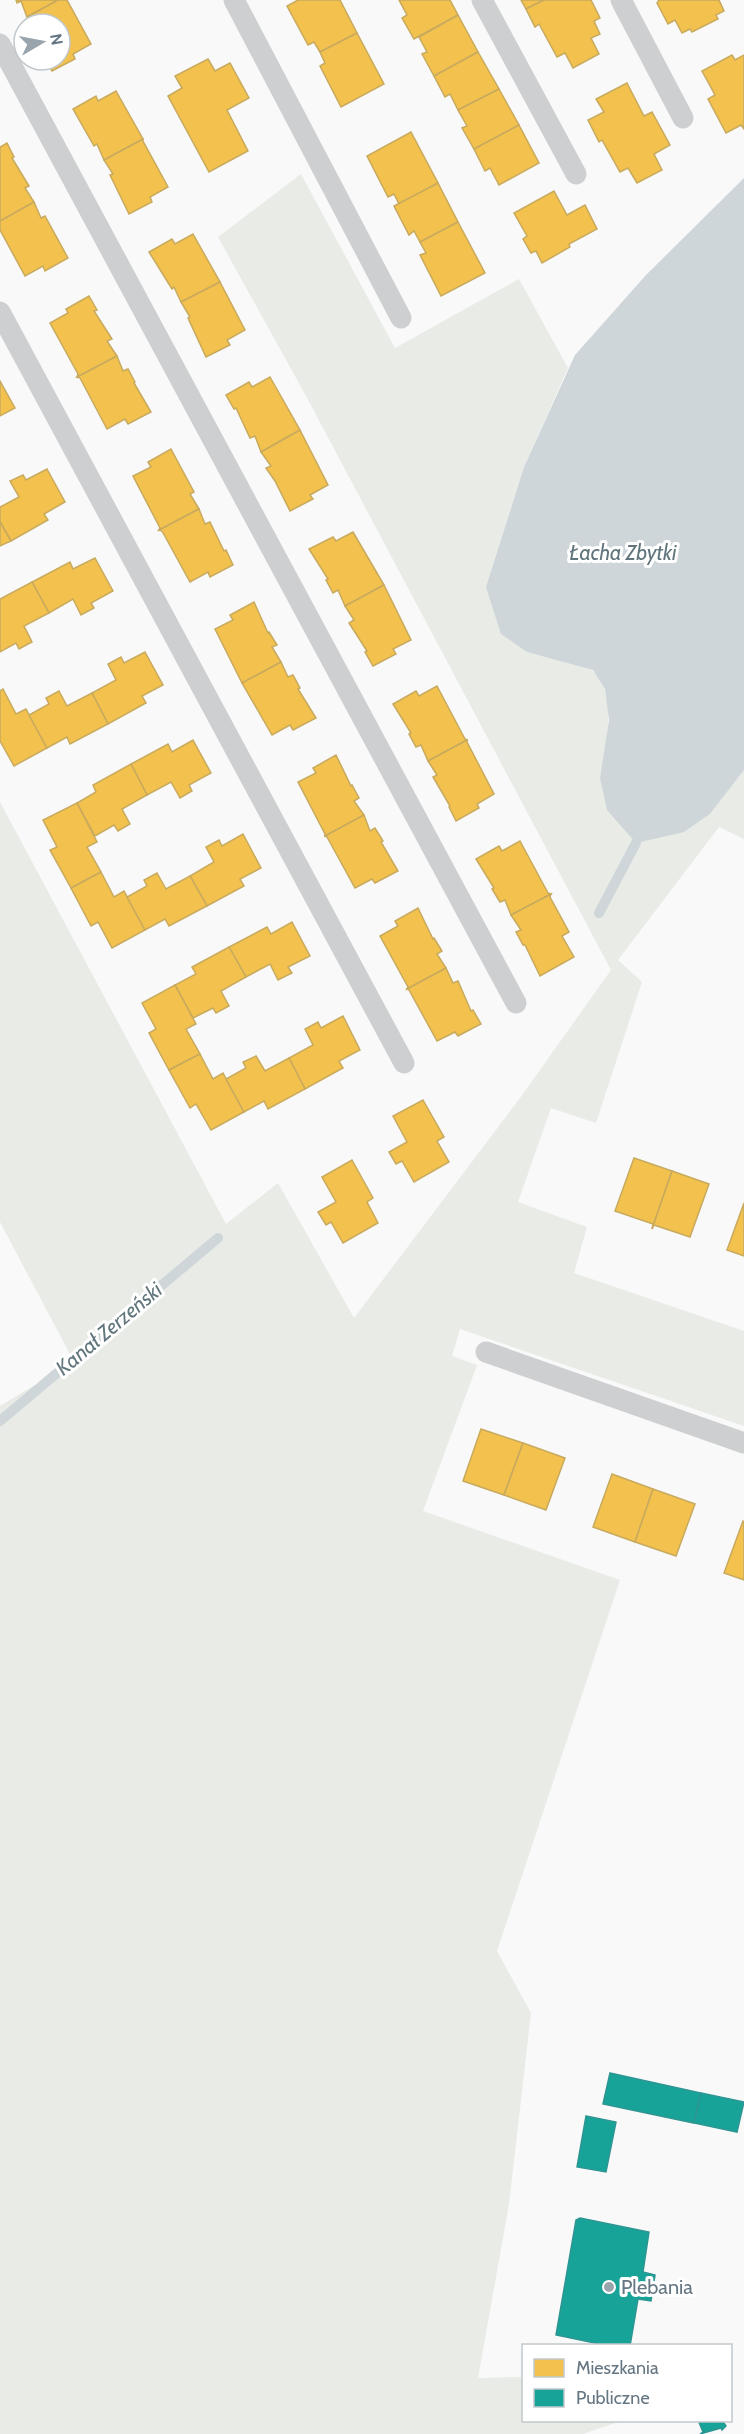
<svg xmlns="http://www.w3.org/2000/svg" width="744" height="2434" viewBox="0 0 744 2434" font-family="Cabin,sans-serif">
<rect width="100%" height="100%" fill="#f9f9f9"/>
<path fill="#e8ebe6" d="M301 174 395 348 519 279 568 368 524 467 486 587 527 652C539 656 586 665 593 671 619 694 605 748 600 778L684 832 710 814 744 770V839L719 827 618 960 642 982 596 1123 551 1108 518 1202 587 1227 574 1273 744 1331V1426L460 1329 452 1356 477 1365 423 1511 620 1580 497 1951 531 2013 509 2204 478 2378 523 2377 524 2420 621 2421 583 2434H0V1406L45 1379 71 1356 0 1222V802L226 1224 278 1183 354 1318 520 1098 611 970 306 396 218 237Z"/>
<path fill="#ced6d9" d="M744 178V770L710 814 684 832 636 843 607 810 600 778 609 720 605 689 593 670 527 652 501 634 486 587 524 467 575 355 646 275Z"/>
<g fill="#f2c14e" stroke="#c8aa5e" stroke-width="1.5">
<path d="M16 0H58L27 17 21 1 17 3Z"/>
<path d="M58 0H67L91 44 73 54 75 59 52 71 46 60H60V24H33L27 17Z"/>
<path d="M298 0H340L357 33 320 52 314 42 308 45 287 6Z"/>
<path d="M399 0H450L458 15 414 39 402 18 407 15Z"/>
<path d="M521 0H544L526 9Z"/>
<path d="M544 0H591L600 18 594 21 600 34 591 38 599 54 573 68 565 53 557 57 539 24 535 27 526 9Z"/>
<path d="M659 0H719L724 11 716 15 718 19 692 32 690 29 682 33 675 20 668 24 657 3Z"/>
<path d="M458 15 478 52 434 76 422 54 427 52 419 37Z"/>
<path d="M357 33 384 84 341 107 320 66 325 63 320 52Z"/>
<path d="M478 52 499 89 458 110 450 94 445 97 434 76Z"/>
<path d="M732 55 735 60 744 55V129L741 125 726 133 708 99 715 95 702 71Z"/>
<path d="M208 59 215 71 230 63 249 98 227 110 248 151 209 172 168 96 182 88 175 76Z"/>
<path d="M627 83 644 116 652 112 670 145 654 154 662 170 637 183 628 168 620 172 602 140 599 142 588 120 604 112 596 99Z"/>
<path d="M499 89 519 125 474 149 462 128 467 126 458 110Z"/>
<path d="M116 91 143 139 104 160 97 144 94 146 73 109 96 96 98 101Z"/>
<path d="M519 125 539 163 499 185 490 168 485 171 474 149Z"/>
<path d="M411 132 438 183 399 204 394 194 388 197 367 156Z"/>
<path d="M143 139V141L168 187 150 197 152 202 129 214 110 175 113 174 104 160Z"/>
<path d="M7 143 14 157 12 158 29 186 25 188 34 202 0 221V147Z"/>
<path d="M438 183 458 222 420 242 414 231 409 235 394 206Z"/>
<path d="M554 191 567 215 585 205 597 229 569 244 570 247 542 263 536 251 531 253 523 239 527 236 514 213Z"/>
<path d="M34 202 41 218 45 216 68 258 45 271 43 266 25 276 0 230V221Z"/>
<path d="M458 222 485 273 441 296 420 255 426 253 420 242Z"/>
<path d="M193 234 220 282 181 302 174 287 172 289 149 252 172 239 175 244Z"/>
<path d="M220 282 245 330 227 340 230 345 206 357 188 318 190 317 181 302Z"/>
<path d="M89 296 97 310 94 311 112 339 107 341 117 356 77 377 78 374 50 323 68 313 66 309Z"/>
<path d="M117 356 123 371 128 369 135 382 134 383 151 412 128 424 125 419 107 429 80 378 77 377Z"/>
<path d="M270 377 300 430 261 452 255 436 250 438 236 408 234 409 226 395 249 382 252 387Z"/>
<path d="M0 381 15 408 0 416Z"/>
<path d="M300 430 328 485 310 495 313 499 290 511 275 481 266 468 271 466 261 452Z"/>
<path d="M171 449 194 492 190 494 199 509 159 530 160 528 133 476 151 467 148 462Z"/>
<path d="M47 469 65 502 44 514 48 520 11 541 0 522V507L19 497 10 481 23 475 26 480Z"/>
<path d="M199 509 205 524 210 522 224 551 226 550 233 565 210 577 208 572 190 582 162 531 159 530Z"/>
<path d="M0 522 11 541 0 546Z"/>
<path d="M353 532 384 585 345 606 338 590 333 593 326 580 328 579 309 549 333 537 336 541Z"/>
<path d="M95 558 113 591 91 603 94 608 81 615 73 599 49 613 32 582 70 562 73 569Z"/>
<path d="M32 582 49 613 24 626 32 642 19 649 16 643 0 652V599Z"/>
<path d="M384 585 411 640 393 649 396 654 373 666 365 652 367 651 349 623 354 620 345 606Z"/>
<path d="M254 602 268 633 269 632 277 645 272 647 281 662 242 683 215 629 233 620 230 615Z"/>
<path d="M145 652 163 685 142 696 146 703 108 724 92 693 116 680 108 664 121 657 124 663Z"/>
<path d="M281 662 288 677 293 675 300 688 298 689 316 718 293 730 290 725 272 735 242 683Z"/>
<path d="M437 686 465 739 467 740 428 761 421 745 416 747 409 734 411 733 393 704 416 691 419 696Z"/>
<path d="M3 689 16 714 26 709 47 748 14 766 0 741V691Z"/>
<path d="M59 691 67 706 92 693 108 724 70 744 67 737 47 748 29 715 49 704 46 698Z"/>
<path d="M193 740 211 773 189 785 192 791 180 798 171 782 147 795 131 764 168 744 172 752Z"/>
<path d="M467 740V742L494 794 477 804 479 808 456 821 449 807 450 806 433 777 437 775 428 761Z"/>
<path d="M336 755 351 786 352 785 359 798 354 801 364 815 325 836V834L298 782 316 773 313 768Z"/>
<path d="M131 764 147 795 122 809 130 824 118 831 114 825 95 836 77 803 96 792 93 785Z"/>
<path d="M77 803 97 842 87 847 101 872 71 888 50 850 57 847 43 820Z"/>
<path d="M364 815 370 831 375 828 383 841 381 842 398 871 375 883 372 879 355 888 327 837 325 836Z"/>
<path d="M243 834 261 868 240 879 244 886 207 906 190 876 214 862 206 847 219 840 222 846Z"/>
<path d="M520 841 548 893 551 894 511 915 505 900 500 902 492 889 494 888 476 859 499 846 502 851Z"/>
<path d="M101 872 114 897 124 891 145 930 112 948 98 922 91 926 71 888Z"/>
<path d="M157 873 166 889 190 876 207 906 169 926 165 919 145 930 127 897 147 886 144 880Z"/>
<path d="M551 894 550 897 569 932 562 936 574 957 540 976 525 945H523L516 932 521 930 511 915Z"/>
<path d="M418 908 433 939 434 938 442 951 437 954 446 968 407 989 408 987 380 936 398 926 395 921Z"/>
<path d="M292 922 310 956 288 967 292 973 278 980 270 964 246 977 229 947 267 927 271 934Z"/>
<path d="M229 947 246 977 221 991 229 1006 216 1013 213 1008 193 1018 175 985 196 974 192 967Z"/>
<path d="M446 968 453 983 458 981 471 1011 473 1010 481 1024 458 1036 455 1032 437 1041 409 990 407 989Z"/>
<path d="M175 985 196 1024 186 1029 200 1054 169 1070 149 1033 156 1029 142 1003Z"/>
<path d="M343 1016 360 1050 339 1061 343 1068 305 1089 289 1058 313 1045 305 1029 318 1022 321 1028Z"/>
<path d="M200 1054 213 1079 223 1073 244 1112 211 1130 196 1104 190 1108 169 1070Z"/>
<path d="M256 1056 265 1071 289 1058 305 1089 268 1109 264 1101 244 1112 226 1079 246 1068 243 1062Z"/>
<path d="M423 1100 444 1137 437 1141 449 1162 414 1182 402 1161 396 1164 389 1152 407 1142 393 1116Z"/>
<path d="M634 1158 672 1171 652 1229 653 1224 615 1211Z"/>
<path d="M352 1160 373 1198 367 1202 378 1223 343 1243 331 1222 326 1225 318 1212 336 1202 322 1177Z"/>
<path d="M672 1171 709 1184 690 1237 654 1225 652 1229Z"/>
<path d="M744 1203V1256L727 1250Z"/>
<path d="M481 1429 523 1443 504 1495 463 1481Z"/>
<path d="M523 1443 565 1458 546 1510 504 1495Z"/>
<path d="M612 1474 653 1489 635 1542 593 1527Z"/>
<path d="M653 1489 695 1504 676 1556 635 1542Z"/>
<path d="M743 1521 744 1522V1580L724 1573Z"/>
</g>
<g fill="#17a398" stroke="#2e9692" stroke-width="1.5">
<path d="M610 2073 701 2093 694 2123 603 2104Z"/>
<path d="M701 2093 744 2102 737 2132 694 2123Z"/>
<path d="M586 2116 616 2122 606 2172 577 2167Z"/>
<path d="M580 2218 649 2232 643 2272 655 2275 651 2301 638 2299 630 2346H609L556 2335 576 2220Z"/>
<path d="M698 2420H722L726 2426 722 2430 721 2428 700 2434 703 2432Z"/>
</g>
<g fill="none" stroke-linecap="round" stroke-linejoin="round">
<g stroke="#ced6d9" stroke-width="10">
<path d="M599 913 636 843"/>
<path d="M0 1421 218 1238"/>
</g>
<g stroke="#cecfd0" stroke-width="21">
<path d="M234 0 401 318"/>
<path d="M482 0 576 174"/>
<path d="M621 0 683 118"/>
<path d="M0 44 516 1003"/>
<path d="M0 312 404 1063"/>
<path d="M486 1352 744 1443"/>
</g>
</g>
<circle fill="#99a4ac" stroke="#fff" stroke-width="2" cx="609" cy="2287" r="6"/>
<g text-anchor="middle" stroke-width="6" stroke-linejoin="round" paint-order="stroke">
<g font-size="20" fill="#657683" stroke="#fff" text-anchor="start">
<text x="621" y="2294">Plebania</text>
</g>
<g font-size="21" font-style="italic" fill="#60757c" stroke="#fff">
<text x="623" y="560">Łacha Zbytki</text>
<text transform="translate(109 1329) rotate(-40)" y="7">Kanał Zerzeński</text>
</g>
</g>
<rect x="522" y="2344" width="210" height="78" fill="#ffffff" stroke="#c1c8cd" stroke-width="1.5"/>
<rect x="534" y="2359" width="30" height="18" fill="#f2c14e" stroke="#c1c8cd" stroke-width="1.5"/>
<text x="576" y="2374" font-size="18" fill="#657683">Mieszkania</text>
<rect x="534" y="2389" width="30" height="18" fill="#17a398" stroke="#c1c8cd" stroke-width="1.5"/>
<text x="576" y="2404" font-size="18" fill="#657683">Publiczne</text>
<g transform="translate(42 42) rotate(80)"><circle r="28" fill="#ffffff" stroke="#c1c8cd" stroke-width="1.5"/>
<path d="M0-4.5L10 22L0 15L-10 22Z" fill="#99a4ac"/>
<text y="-9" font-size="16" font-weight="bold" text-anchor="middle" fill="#657683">N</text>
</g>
</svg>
